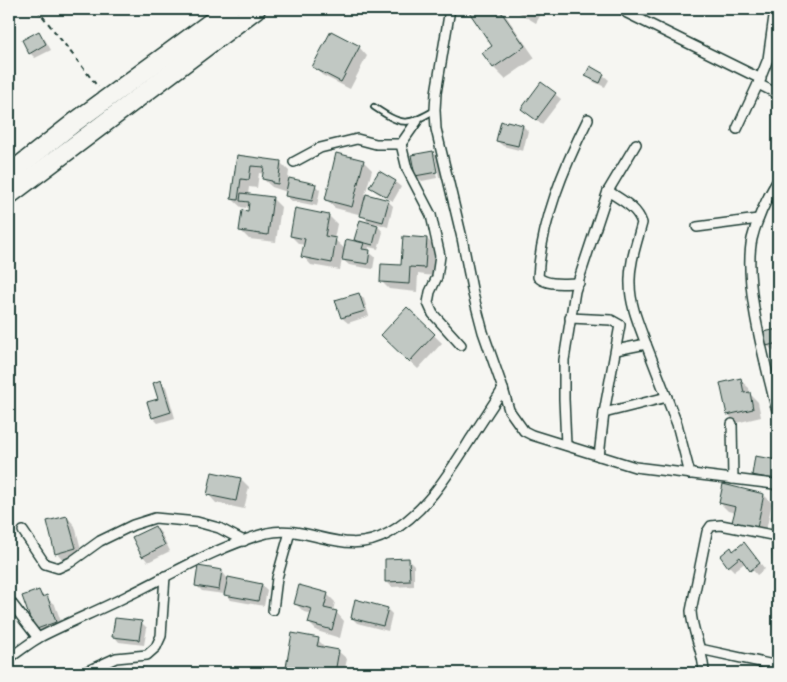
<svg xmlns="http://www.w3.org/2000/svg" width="787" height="682" viewBox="0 0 787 682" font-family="'Patrick Hand',sans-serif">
<rect width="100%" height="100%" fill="#f6f6f2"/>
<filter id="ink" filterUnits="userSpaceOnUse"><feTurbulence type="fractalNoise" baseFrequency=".02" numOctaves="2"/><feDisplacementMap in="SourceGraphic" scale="10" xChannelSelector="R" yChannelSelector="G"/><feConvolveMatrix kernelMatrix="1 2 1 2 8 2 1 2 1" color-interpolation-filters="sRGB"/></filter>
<g filter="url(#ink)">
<g fill="#0003">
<path d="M469 9H501L535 58 505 79 494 68 484 53 494 46Z"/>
<path d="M513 9H544L536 23Z"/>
<path d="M39 33 44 38 51 50 35 58 30 53Z"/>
<path d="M359 47 367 56 350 89 322 75 314 66Z"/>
<path d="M587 75H603L609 80 605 87 592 81Z"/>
<path d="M541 83 561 99 542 124 528 114Z"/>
<path d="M523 126 528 131 523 151 503 146 497 141Z"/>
<path d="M432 152 438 157 442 177H439L435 156H433L437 178 422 181 416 176 412 156Z"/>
<path d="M238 156 280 162 289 171 288 179 315 185 320 190 317 206 292 201 286 196 287 192 272 187 263 179 264 174 259 173 257 188 249 187 248 195 272 198 281 207 276 242 249 239 240 230 249 209 246 206V208L241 207 232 199Z"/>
<path d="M363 161 372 170 365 195 388 201 393 206 388 227 375 223 383 232 378 249 369 247 368 251 375 257 373 269 349 265 342 259 340 270 311 265 303 256 305 245 299 244 291 236 329 216 337 224 334 239 345 249 355 242 360 221 370 224 362 215 335 208 326 199Z"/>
<path d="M395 182 401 187 393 201 376 192 371 187Z"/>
<path d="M427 239 435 247 433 276 418 274 417 292 389 289 381 281 402 267Z"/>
<path d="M359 294 364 299 369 316 348 323 342 318 337 301Z"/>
<path d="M407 309 442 343 418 369 382 335Z"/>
<path d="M778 330V349L773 351 767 345 764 333Z"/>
<path d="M740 380 749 388 750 394 758 402 761 417 736 423 728 414Z"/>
<path d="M161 382 166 387 175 418 158 423 153 418 159 400Z"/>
<path d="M756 457 778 461V486L761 483 753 474Z"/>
<path d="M241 479 249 487 244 509 216 503 208 494Z"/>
<path d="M764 495 772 503 765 535 742 530 733 522 736 513 728 511 720 503Z"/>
<path d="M67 517 75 526 83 557 65 562 57 553Z"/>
<path d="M155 527 161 533 170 551 148 562 143 556Z"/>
<path d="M749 549 765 569 757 575 746 562 734 571 729 566 734 552Z"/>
<path d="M408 559 414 565V586L392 587 387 582Z"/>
<path d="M222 571 227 578 262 585 267 590 264 606 231 600 224 593V594L202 591 196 585Z"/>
<path d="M39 592 55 605 64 630 44 637 35 629Z"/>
<path d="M327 594 335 602 333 611 336 612 344 621 340 638 317 631 309 623 312 614 304 612 296 604Z"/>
<path d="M387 609 392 614 388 631 357 623 352 618Z"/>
<path d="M141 622 147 628 144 645 119 642 114 636Z"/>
<path d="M293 635 318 640 326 648 338 651 347 659 344 673H286Z"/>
</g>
<g fill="#c1c8c3" stroke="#1f3d34">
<path d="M467 9H499L525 46 493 68 482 53 492 46Z"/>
<path d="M39 31 46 44 29 54 22 40Z"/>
<path d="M331 31 360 46 341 82 312 67Z"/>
<path d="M590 66 604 74 600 83 585 76Z"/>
<path d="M541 82 556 93 536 120 521 109Z"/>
<path d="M501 121 506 123 507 121 523 125 518 146 496 141Z"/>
<path d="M433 151 437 172 415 176 411 155Z"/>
<path d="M336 153 364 160 352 207 325 200Z"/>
<path d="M237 155 281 161 278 184 272 183V181L262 179 264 167 251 166 249 180 241 179 238 200 231 199Z"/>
<path d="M379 171 396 181 387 197 369 187Z"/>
<path d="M289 178 316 184 312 201 285 196Z"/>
<path d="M241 193 273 197 268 235 239 231 242 210 248 211 249 202 240 201Z"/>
<path d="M366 194 389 200 383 222 360 216Z"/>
<path d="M295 208 329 215 325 236 336 238 332 263 301 257 305 239 290 236Z"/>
<path d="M360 220 378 225 373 245 354 240Z"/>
<path d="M403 236 427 238 425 268 410 267 409 284 380 282 381 264 401 265Z"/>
<path d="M346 239 364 243 362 249 370 250 368 264 342 260Z"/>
<path d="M359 293 365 311 341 318 335 300Z"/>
<path d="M407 307 435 334 409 362 381 335Z"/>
<path d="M778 329V343L766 346 763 332Z"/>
<path d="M741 378 744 393 750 392 753 409 727 415 720 383Z"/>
<path d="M161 380 171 412 152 418 147 402 158 399 153 383Z"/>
<path d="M755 456 778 460V480L752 475Z"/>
<path d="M212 472 241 478 236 501 207 495Z"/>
<path d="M723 484 764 494 757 528 732 522 736 507 719 503Z"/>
<path d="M67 516 76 548 55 554 47 521Z"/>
<path d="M155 526 165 545 142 557 132 537Z"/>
<path d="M744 542 760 563 750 571 740 557 728 567 720 556 731 547 733 551Z"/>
<path d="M409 558 410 581 385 582V559Z"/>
<path d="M198 566 222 570 219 590 195 586Z"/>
<path d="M228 577 262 584 258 601 224 595Z"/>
<path d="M299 585 328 593 324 608 337 611 332 630 308 623 312 609 294 604Z"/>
<path d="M39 590 42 597 47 595 56 622 34 630 22 596Z"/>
<path d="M355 599 388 608 383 626 351 618Z"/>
<path d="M115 618 142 621 139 640 112 637Z"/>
<path d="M292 633 319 638 317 646 339 650 335 673 312 670V673H285Z"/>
</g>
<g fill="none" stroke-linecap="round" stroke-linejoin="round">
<defs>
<path id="lane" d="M374 107C401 125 407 127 435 110"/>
<g id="street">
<path d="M450 9 436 93 435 110 436 129 462 238 473 294 483 332 503 389 509 410 524 431 532 435 635 467 774 484 778 487"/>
<path d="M623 9 627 13 761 79"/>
<path d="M758 84 778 94"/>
<path d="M737 129 758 84 768 59 775 9"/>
<path d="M401 144 407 169 431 215 440 256 437 277 430 292 428 303 433 314 461 345"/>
<path d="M294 162 320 148 357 139 376 144H401L417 121"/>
<path d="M778 180C767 198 757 218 752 239 744 276 760 342 769 379 772 390 774 402 778 413"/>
<path d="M608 191C621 200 637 207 642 223 637 242 629 264 630 284 630 305 639 325 646 344"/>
<path d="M697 227 758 219"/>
<path d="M579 283C566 283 547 286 538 277 541 222 564 167 588 119"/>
<path d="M570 318 611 320 620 325 604 413 599 456"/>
<path d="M616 350 646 344 677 424 690 474"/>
<path d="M604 413 667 397"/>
<path d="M732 424 733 479"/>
<path d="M566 445 564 399V360L575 291 608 191 636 144"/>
<path d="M778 513 777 536 778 562"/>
<path d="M23 531 45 564 58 568 71 562 100 541 133 525 155 518 197 522 219 528 244 541"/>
<path d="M9 600 38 638"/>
<path d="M273 610 277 578 290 532"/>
<path d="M700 649 778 666"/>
<path d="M9 658C19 652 29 643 40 637 69 622 100 610 129 595 174 573 218 546 267 533 309 523 344 559 389 533 427 511 449 473 472 437 482 421 493 405 503 389"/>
<path d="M83 673 116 658 147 655 156 647 161 636 165 576"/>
<path d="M704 673C704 652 692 633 691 611L707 532 711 526 721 525 777 536"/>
</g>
<g id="highway">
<path d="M9 174 75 122 229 9"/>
<path d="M9 195 256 9"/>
</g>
</defs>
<use href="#lane" stroke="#1f3d34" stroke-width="8"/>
<use href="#street" stroke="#1f3d34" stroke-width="12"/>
<use href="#highway" stroke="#1f3d34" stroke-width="21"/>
<path stroke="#1f3d34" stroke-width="2" stroke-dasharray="5 4" stroke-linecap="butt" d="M37 9 98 87"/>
<use href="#lane" stroke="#f6f6f2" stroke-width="4.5"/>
<use href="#street" stroke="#f6f6f2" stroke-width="9"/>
<use href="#highway" stroke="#f6f6f2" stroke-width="18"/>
</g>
</g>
<rect width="787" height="682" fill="none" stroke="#f6f6f2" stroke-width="30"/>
<rect x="15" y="15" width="757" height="652" fill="none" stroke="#1f3d34" stroke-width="2" filter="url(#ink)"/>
</svg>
